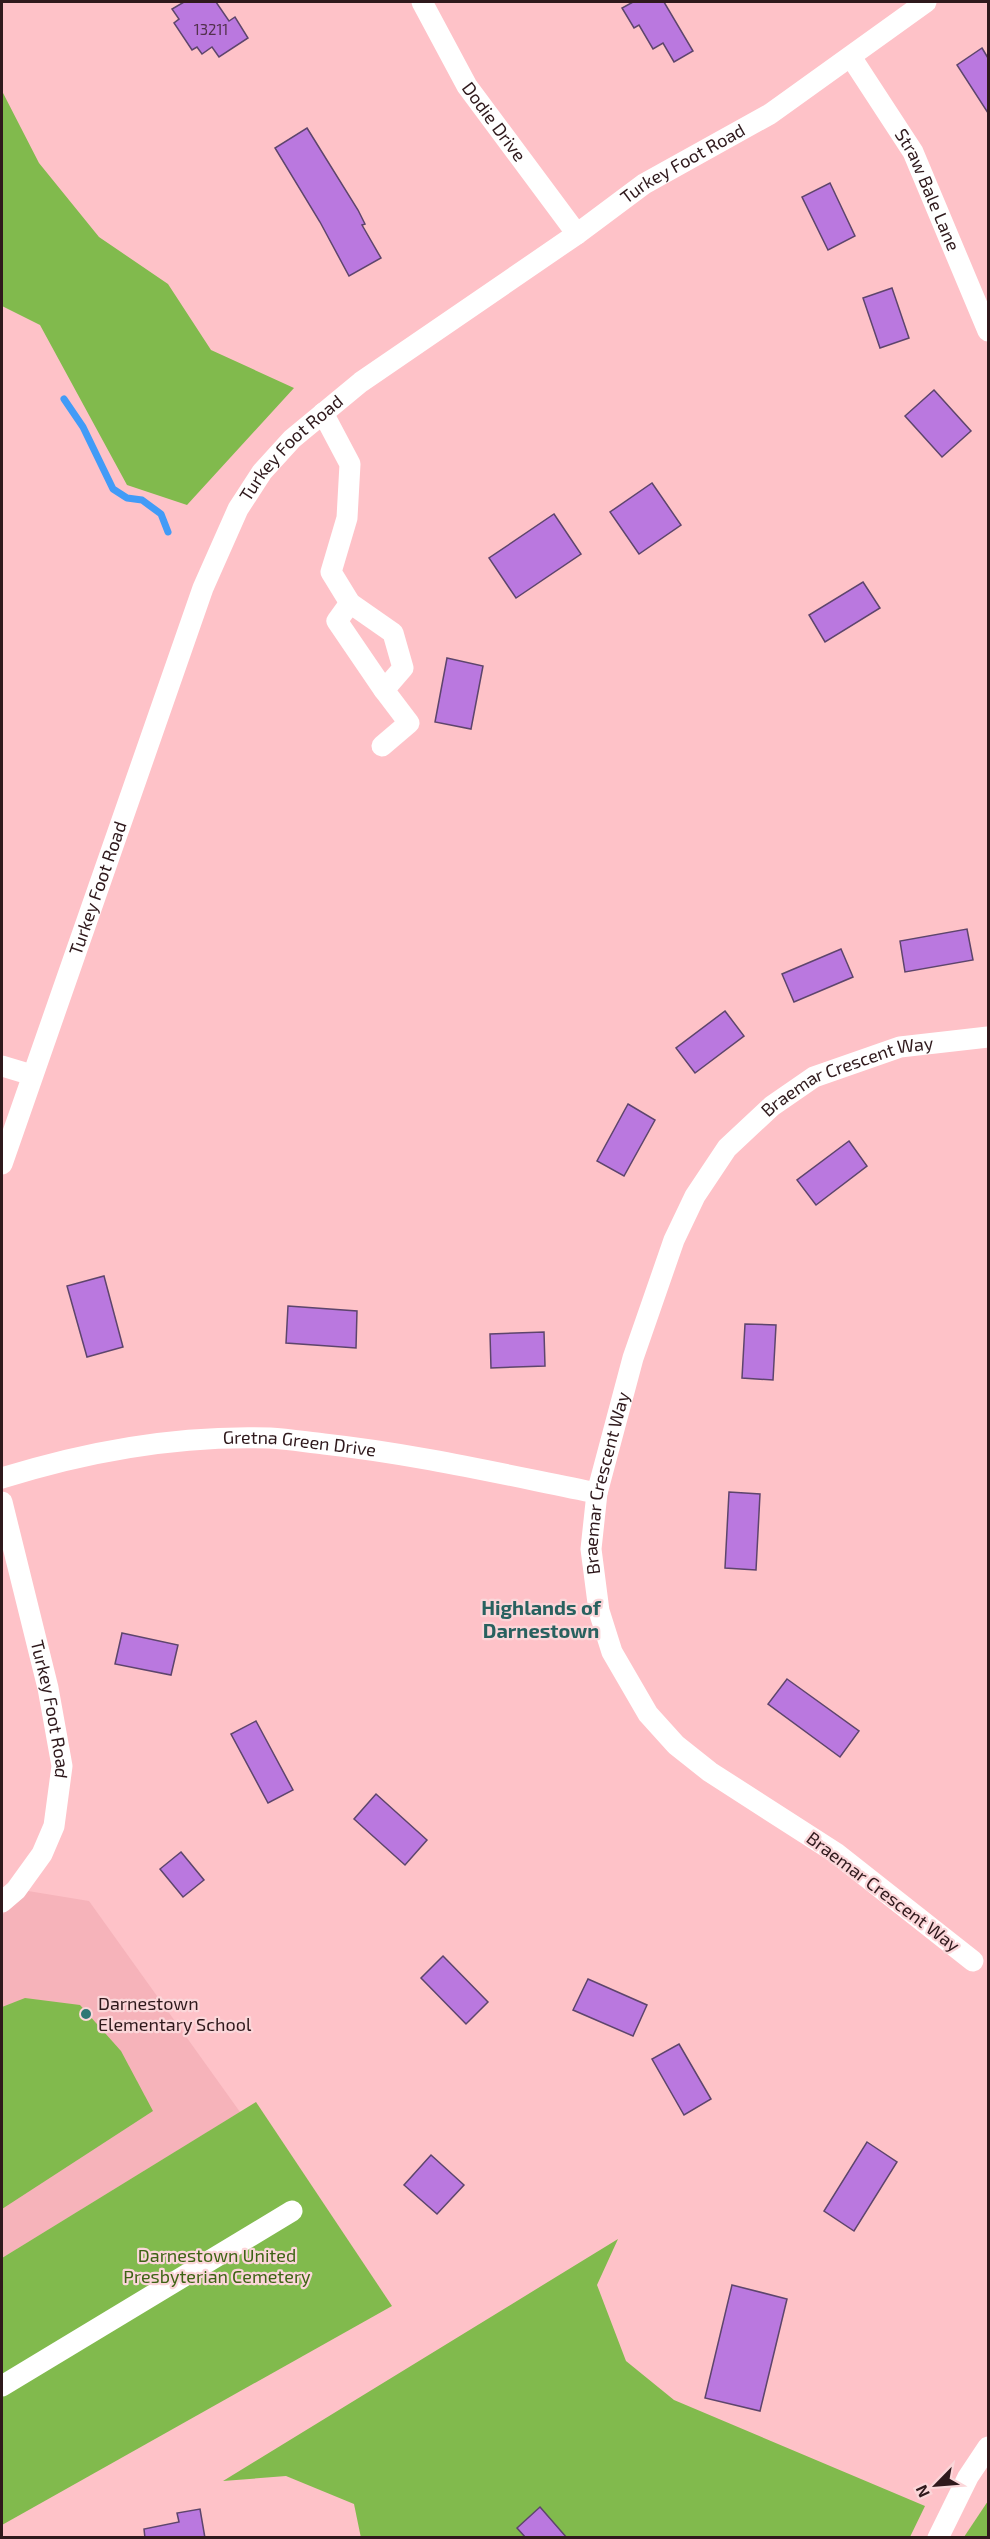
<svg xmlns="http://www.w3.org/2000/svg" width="990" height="2539" viewBox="0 0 990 2539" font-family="'Exo 2',sans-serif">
<rect width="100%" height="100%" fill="#fec2c8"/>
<path fill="#f6b3ba" d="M28 1891 89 1901 240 2112 2 2258V1915Z"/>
<g fill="#81ba4d">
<path d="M2 91 39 163 99 237 168 284 211 350 294 388 187 505 127 485 40 325 2 306Z"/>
<path d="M25 1998 80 2005 121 2051 153 2111 2 2209V2007Z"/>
<path d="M256 2102 392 2306 2 2525V2258Z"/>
<path d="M618 2239 597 2285 626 2361 674 2400 925 2506 910 2537 361 2538 354 2504 286 2476 223 2481Z"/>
<path d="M988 2501V2537H964Z"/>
</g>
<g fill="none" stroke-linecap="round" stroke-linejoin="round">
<path stroke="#429bf7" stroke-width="7" d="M64 399 83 427 113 489 127 498 142 500 161 514 168 532"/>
</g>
<g fill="#ba78df" stroke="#5d456c" stroke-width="1.5">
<path d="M184 2H216L229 21 235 17 248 38 219 57 212 47 202 54 197 47 192 50 174 23 179 19 172 9Z"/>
<path d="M633 2H664L693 51 674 62 663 43 653 49 639 25 634 28 622 8Z"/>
<path d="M982 48 988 58V113L957 65Z"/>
<path d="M307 128 358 210 365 224 362 225 381 258 349 276 320 222 275 148Z"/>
<path d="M830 183 855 236 828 250 802 197Z"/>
<path d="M892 288 909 338 880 348 863 298Z"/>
<path d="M934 390 971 431 942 457 905 416Z"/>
<path d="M652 483 681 525 639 554 610 512Z"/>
<path d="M554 514 581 554 516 598 489 558Z"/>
<path d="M863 582 880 608 825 642 809 615Z"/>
<path d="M447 658 483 666 471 729 435 722Z"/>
<path d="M967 929 973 960 905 972 900 941Z"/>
<path d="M841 949 853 977 794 1002 782 974Z"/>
<path d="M725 1011 744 1036 695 1073 676 1048Z"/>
<path d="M628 1104 655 1120 624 1176 597 1161Z"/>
<path d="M849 1141 867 1166 816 1205 797 1180Z"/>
<path d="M104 1276 123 1347 87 1357 67 1286Z"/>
<path d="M288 1306 357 1311 356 1348 286 1343Z"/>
<path d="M745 1324 776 1325 773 1380 742 1378Z"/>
<path d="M544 1332 545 1366 491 1368 490 1334Z"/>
<path d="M729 1492 760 1494 756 1570 725 1568Z"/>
<path d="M122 1633 178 1645 171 1675 115 1664Z"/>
<path d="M787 1679 859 1731 840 1757 768 1704Z"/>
<path d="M256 1721 293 1790 268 1803 231 1734Z"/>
<path d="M376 1794 427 1840 405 1865 354 1819Z"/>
<path d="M181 1852 204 1880 183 1897 160 1869Z"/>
<path d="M443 1956 488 2002 466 2024 421 1978Z"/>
<path d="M588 1979 647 2005 633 2036 573 2010Z"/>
<path d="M679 2044 711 2099 684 2115 652 2059Z"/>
<path d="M867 2142 897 2162 854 2231 824 2211Z"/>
<path d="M431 2155 464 2185 437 2214 404 2185Z"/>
<path d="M732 2285 787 2299 760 2411 705 2398Z"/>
<path d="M540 2507 567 2538H526L517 2528Z"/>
<path d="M200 2509 205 2538H145L144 2529 179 2522 177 2513Z"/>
</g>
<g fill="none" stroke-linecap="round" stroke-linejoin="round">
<g stroke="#fff" stroke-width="21">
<path id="s1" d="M422 2 467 86 577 234"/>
<path id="s2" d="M851 57 913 152 988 331"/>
<path d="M323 413 350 464 347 518 331 572 350 603 393 633 403 668 384 690 409 723 382 746"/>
<path d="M350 603 337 621 384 690"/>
<path d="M2 1066 32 1075"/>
<path id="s3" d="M2 1164 203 588 238 509 262 472 292 439 361 382 577 234 644 184 770 114 926 2"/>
<path id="s4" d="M2 1478C88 1451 179 1435 270 1438 288 1439 306 1442 324 1444 416 1454 506 1475 597 1493"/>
<path id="s5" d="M2 1502 48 1688 62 1766 54 1826 42 1854 16 1890 2 1902"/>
<path id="s6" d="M973 1961 836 1853 710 1772 676 1745 648 1714 612 1652 599 1611 591 1549 597 1493 633 1358 674 1240 695 1196 727 1148 772 1106 814 1077 900 1047 988 1037"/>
<path d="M2 2386 292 2211"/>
<path d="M938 2538 968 2477 988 2447"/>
</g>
</g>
<circle fill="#2e7775" stroke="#fbd6d9" stroke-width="2" cx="86" cy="2014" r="6"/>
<g text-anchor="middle" stroke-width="4.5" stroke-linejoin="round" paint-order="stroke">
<g font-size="15" fill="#52314d">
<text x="211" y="35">13211</text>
</g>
<g font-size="18" fill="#2f191c" stroke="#fbd6d9">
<text dy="6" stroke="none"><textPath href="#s1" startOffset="140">Dodie Drive</textPath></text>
<text dy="6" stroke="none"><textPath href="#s3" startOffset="1264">Turkey Foot Road</textPath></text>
<text dy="6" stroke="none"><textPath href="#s2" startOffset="154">Straw Bale Lane</textPath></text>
<text dy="6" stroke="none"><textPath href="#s3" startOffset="778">Turkey Foot Road</textPath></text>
<text dy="6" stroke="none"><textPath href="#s3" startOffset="292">Turkey Foot Road</textPath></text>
<text dy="6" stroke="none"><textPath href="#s6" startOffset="1158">Braemar Crescent Way</textPath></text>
<text dy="6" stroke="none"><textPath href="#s4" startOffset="302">Gretna Green Drive</textPath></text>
<text dy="6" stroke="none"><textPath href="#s6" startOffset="654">Braemar Crescent Way</textPath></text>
<text dy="6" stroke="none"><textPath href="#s5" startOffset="213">Turkey Foot Road</textPath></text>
<text transform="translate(883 1892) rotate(37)" y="6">Braemar Crescent Way</text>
</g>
<g font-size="18" fill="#2f191c" stroke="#fbd6d9" text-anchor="start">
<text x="98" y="2010">Darnestown<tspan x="98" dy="21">Elementary School</tspan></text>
</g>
<g font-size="18" fill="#3d6314" stroke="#fbd6d9">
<text x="217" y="2262">Darnestown United<tspan x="217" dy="21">Presbyterian Cemetery</tspan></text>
</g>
<g font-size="20" font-weight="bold" fill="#28615f" stroke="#fbd6d9">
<text x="541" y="1615">Highlands of<tspan x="541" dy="23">Darnestown</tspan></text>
</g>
</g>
<rect width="990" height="2539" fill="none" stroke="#2f191c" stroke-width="6"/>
<g transform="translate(936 2485) rotate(245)" stroke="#fbd6d9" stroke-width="4.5" paint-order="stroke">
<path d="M0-4.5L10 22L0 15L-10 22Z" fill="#2f191c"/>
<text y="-9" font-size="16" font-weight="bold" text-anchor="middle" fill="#2f191c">N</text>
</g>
</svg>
